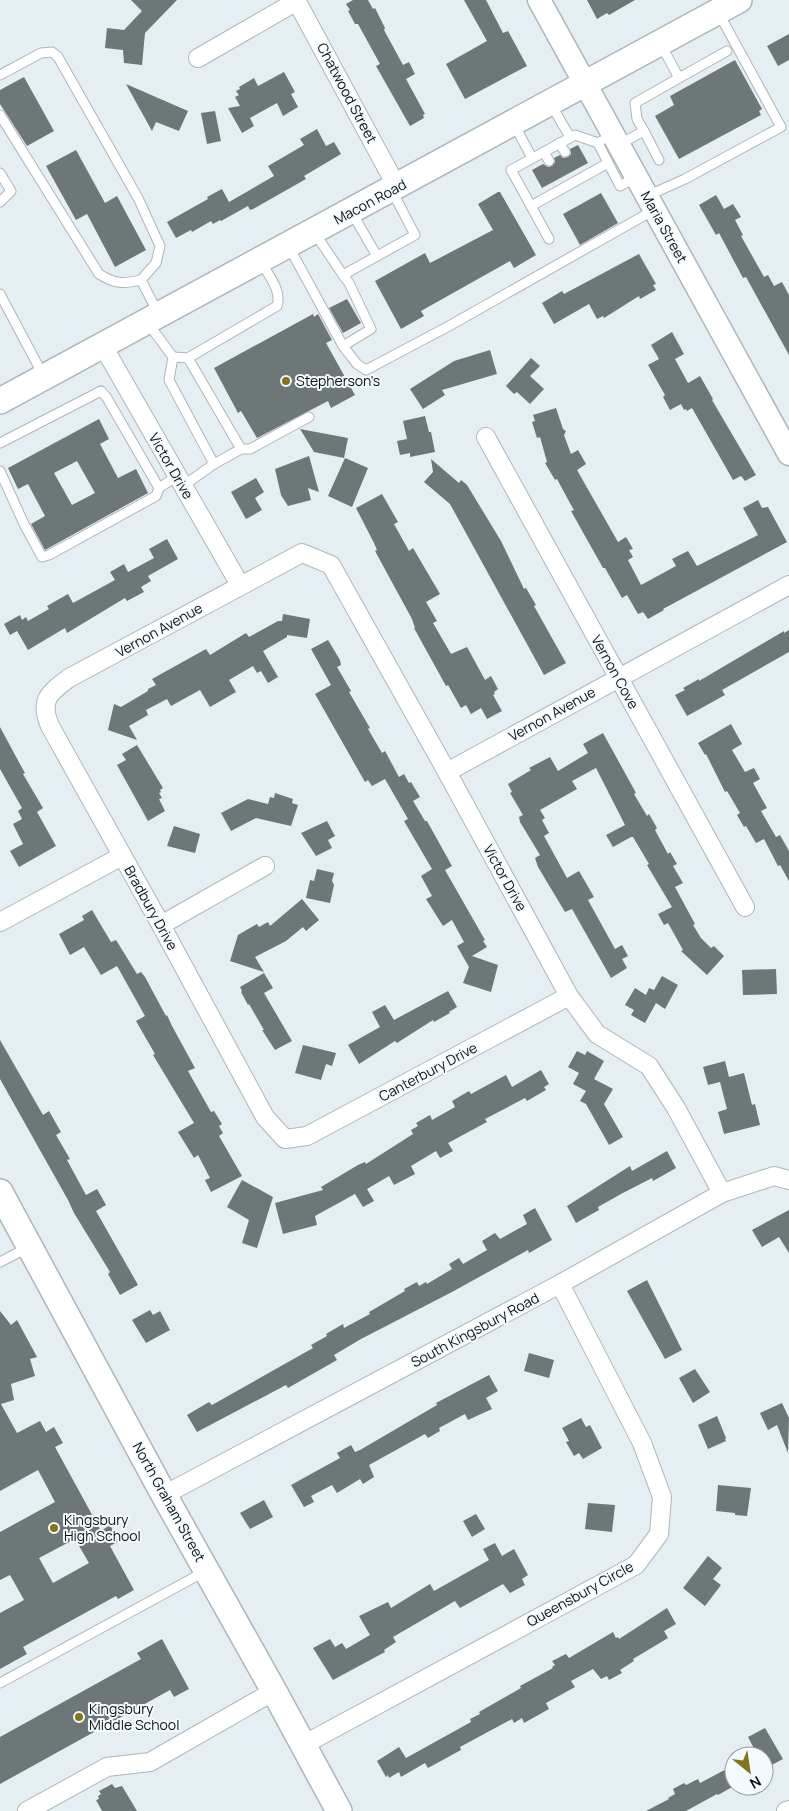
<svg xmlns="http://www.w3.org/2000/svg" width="789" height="1811" viewBox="0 0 789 1811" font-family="Manrope,sans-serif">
<rect width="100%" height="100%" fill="#e5eef2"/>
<g fill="#6e7778" fill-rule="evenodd">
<path d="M131 0H177L145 33 142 65 124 63 123 50 105 48 107 28 124 30 142 11Z"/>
<path d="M353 0H368L373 9 375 8 385 28 384 30 403 65 409 62 415 74 406 79 425 114 423 115 424 118 410 126 376 66 380 64 358 24H355L348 11 350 10 346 4Z"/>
<path d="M464 0H486L503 33 508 31 527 66 465 99 446 64 487 41Z"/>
<path d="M587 0H635L609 15 607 13 597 19Z"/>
<path d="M789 34V60L778 66 767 46Z"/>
<path d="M735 60 762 109 759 111 761 115 679 159 655 116 674 105 670 96Z"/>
<path d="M284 72 295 92 291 94 298 107 283 116 277 103 250 118 254 126 242 133 228 108 240 106 235 97 239 95 236 91 240 89 239 87 254 78 258 86Z"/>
<path d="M24 77 54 131 27 146 0 104V90Z"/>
<path d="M126 84 188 111 179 131 156 122 152 131Z"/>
<path d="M215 111 221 141 207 144 201 113Z"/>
<path d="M317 129 326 146 334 142 341 154 304 176 306 179 253 209 250 210 248 206 221 221 220 220 213 224 211 221 192 232 191 230 176 238 167 222 208 199 207 197 222 189 229 202 274 176 268 166 304 145 300 139Z"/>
<path d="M578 145 588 163 542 188 532 170 543 164 548 167 552 166 555 162 554 158 560 155 563 158 568 157 571 154 570 149Z"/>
<path d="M76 150 105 203 117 196 146 250 115 267 87 214 76 220 46 166Z"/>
<path d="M498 192H500L536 255 514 268 510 261 421 311 424 316 401 329 375 281 425 253 430 263 493 230 478 204Z"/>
<path d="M601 193 618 223 580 245 563 214Z"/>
<path d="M716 195 724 209 733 204 741 217 735 220 743 235 741 236 764 277 768 275 774 286 782 282 789 295V355L746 277 743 278 719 233 716 235 699 205Z"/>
<path d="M639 254 656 284 653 285 656 290 640 299 639 296 604 318 603 316 597 319 589 304 554 324 542 303 562 291 564 294Z"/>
<path d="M347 299 361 323 343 333 329 308Z"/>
<path d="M313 314 314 317 318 314 332 340 326 343 355 395 331 408 328 401 257 438 241 411 238 413 214 368Z"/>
<path d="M672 332 684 354 675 359 688 383 700 376 713 399 712 400 756 475 745 481 741 476 733 480 692 408 687 411 686 409 684 410 681 404 670 410 663 397 665 395 648 365 659 359 651 345Z"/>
<path d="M490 350 497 374 442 390 445 395 423 409 410 389 454 361Z"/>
<path d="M531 358 540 366 530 376 544 389 530 404 517 392 514 394 506 386Z"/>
<path d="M556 408 563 429 566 431 564 435 571 454 578 450 586 464 577 470 618 542 626 537 633 549 629 550 633 557 628 560 641 585 676 566 672 559 688 551 697 566 758 535 743 508 758 500 762 508 768 507 787 542 663 609 664 610 648 619 643 612 638 614 627 595 622 598 605 568H603L571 511 574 510 571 505 557 479 555 480 545 463 547 462 540 437 537 438 532 422 535 421 533 415Z"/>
<path d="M425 416 429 432H431L435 452 410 457V453L400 455 397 441 407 439 403 421Z"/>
<path d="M99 419 109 439 100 444 118 478 136 469 148 493 45 550 31 524 45 516 28 484 18 489 8 468ZM77 461 95 493 72 505 54 473Z"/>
<path d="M300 429 348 438 344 458 314 452Z"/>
<path d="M309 456 319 492 308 488 311 500 288 506 281 495 275 469Z"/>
<path d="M345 458 368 468 352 507 328 496Z"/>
<path d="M431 459 459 483 461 480 467 485 501 541 524 589 526 588 536 605 534 606 566 663 544 675 450 504 424 482 433 472Z"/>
<path d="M256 478 264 492 255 498 262 510 246 519 231 492Z"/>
<path d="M382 494 398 522 394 524 409 551 413 548 440 594 426 602 437 621 433 623 451 654 467 647 485 680 491 676 498 689 494 692 495 694 493 695 502 711 487 719 481 708 471 714 466 705 461 708 448 685 446 686 414 628H415L412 619 375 551 377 550 374 543 356 508Z"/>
<path d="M167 539 178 559 148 576 151 581 141 587 144 592 127 601 125 598 67 633 65 628 28 650 17 631 10 635 4 624 20 615 22 620 26 617 28 621 49 609 47 606 68 594 73 603 115 580 110 572 124 564 128 572 154 558 149 549Z"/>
<path d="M283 614 310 619 307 638 287 635V637L263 651 278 677 268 683 261 671 257 673 253 666 229 680 236 692 210 707 200 690 171 706 167 699 146 710 148 715 129 726 137 740 108 730 114 704 121 707 148 691V689L156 685 152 679 206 649 210 655 246 633 249 637 278 621H282Z"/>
<path d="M789 630V652L722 690 725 695 687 716 675 695 685 690 683 688 699 679V681L784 631V633Z"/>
<path d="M328 640 340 660 341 665 337 667 351 691 349 692 370 728 368 729 382 753 385 751 399 777 404 774 409 783 411 782 420 797 413 801 425 821H427L452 866 445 870 485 940 483 941 487 947 472 956 498 965 491 992 463 983 469 967 457 946 464 942 452 920 443 926 426 899 432 896 421 876 432 869 404 821 408 819 385 779 372 786 368 780 365 782 315 694 331 685 311 649Z"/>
<path d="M731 724 742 744 732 750 745 772 754 768 760 779 753 783 767 808 761 811 776 837 780 835 789 851V881L780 865 778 866 764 839 756 843 746 826 744 827 737 815 740 813 727 791 725 792 706 754 705 755 698 743Z"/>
<path d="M0 727 21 766 25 773 23 774 43 808 37 812 56 846 19 867 10 851 23 844 13 824 22 819 18 811 22 808 0 769Z"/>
<path d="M603 733 636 793 634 794 647 816 649 814 657 828 655 830 668 854 670 852 677 864 673 866 683 883 675 887 695 924 693 925 701 938 711 948 714 946 724 956 707 975 681 951 683 950 668 923 664 925 658 914 672 907 647 865 649 864 633 837H631L613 847 606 835 625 825 596 768 572 781 577 789 540 810 545 818 542 820 549 833 544 836 567 878 579 871 594 897 588 900 615 949 622 945 628 956 622 959 627 968 611 978 572 909 565 912 538 867 535 858 540 855 520 822 519 817 523 815 510 793 512 792 508 784 531 770 529 768 550 757 558 771 588 753 583 744Z"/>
<path d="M137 745 163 788 160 790 161 792 159 793 162 798 159 799 165 811 148 821 117 765 126 760 122 754Z"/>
<path d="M275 793 293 799 292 803 298 805 291 826 256 818 231 831 221 813 248 799 268 804 270 797 274 798Z"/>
<path d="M327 821 335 836 328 840 332 848 316 856 301 833Z"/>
<path d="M174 826 200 834 195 853 167 846Z"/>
<path d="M317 869 334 873 332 881 334 885 330 903 306 898 310 880 314 881Z"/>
<path d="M302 899 319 920 306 931 303 927 286 941 255 957 264 972 230 961 238 935 257 924 259 927 268 922 270 926Z"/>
<path d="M92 910 111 942 116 940 137 974 141 972 145 977 166 1016 167 1015 172 1026 195 1068 188 1071 211 1112 214 1111 222 1124 219 1126 223 1133 219 1136 242 1176 211 1192 205 1180 210 1178 198 1155 194 1158 178 1132 194 1123 153 1055 155 1054 136 1021 145 1016 117 966 101 975 84 947 70 955 59 934 84 920 82 916Z"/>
<path d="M776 969 777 994 743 995 742 970Z"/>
<path d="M264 973 273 988 264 993 292 1041 275 1050 262 1030H264L249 1004 248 1005 241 992 242 991 240 987Z"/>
<path d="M662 976 678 985 665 1009 656 1003 645 1023 631 1015 634 1010 625 1005 635 988 646 995 649 988 654 990Z"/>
<path d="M448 991 457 1007 449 1012 450 1013 434 1022 433 1020 397 1043 395 1041 359 1064 348 1045 380 1027 372 1012 385 1005 394 1020Z"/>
<path d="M0 1040 43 1115 49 1111 61 1132 56 1135 70 1159 67 1160 86 1195 97 1189 106 1205 96 1211 138 1285 120 1295 108 1274 110 1272 74 1213 68 1200 0 1079Z"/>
<path d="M303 1045 336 1053 332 1066 326 1064 321 1080 295 1073Z"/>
<path d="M577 1051 585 1055 587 1051 604 1061 594 1079 613 1089 604 1104 623 1137 609 1145 586 1104 580 1101 586 1091 573 1084 579 1073 568 1067Z"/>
<path d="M725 1061 729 1077 744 1073 752 1105 755 1104 760 1125 724 1134 718 1112 727 1109 720 1082 708 1085 703 1067Z"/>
<path d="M541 1070 549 1084 544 1087 546 1090 527 1101 525 1098 485 1119 487 1122 448 1143 453 1151 440 1158 436 1151 411 1166 415 1174 394 1185 389 1176 367 1189 374 1201 363 1207 355 1194 315 1216 317 1225 283 1234 275 1203 323 1190 321 1187 358 1165 365 1162 366 1164 413 1134 411 1130 418 1126 416 1123 430 1115 432 1120 455 1107 452 1101 469 1091 471 1094 506 1075 512 1087Z"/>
<path d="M667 1151 676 1168 653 1181 652 1178 621 1194 598 1207 599 1210 576 1223 567 1206 630 1166 632 1171Z"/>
<path d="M242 1180 273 1197 257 1248 242 1243 249 1220 227 1207Z"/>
<path d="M535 1208 552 1240 529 1253 528 1250 452 1292 361 1339 334 1355 337 1360 288 1388 286 1385 197 1432 187 1415 209 1402 212 1405 313 1348 311 1345 327 1336 326 1334 343 1324 344 1328 370 1314 369 1312 405 1291 404 1289 417 1282 419 1286 426 1282 427 1284 452 1269 449 1264 459 1258 463 1264 487 1250 482 1241 495 1233 500 1239 527 1224 523 1215Z"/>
<path d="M789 1210V1253L779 1237 762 1247 752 1230Z"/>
<path d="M647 1280 682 1350 665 1359 627 1291Z"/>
<path d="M150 1310 153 1315 160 1311 170 1330 146 1343 132 1320Z"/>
<path d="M0 1311 11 1325 17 1320 37 1357 30 1359 35 1376 11 1384 14 1400 1 1404 17 1433 40 1421 46 1432 54 1427 63 1443 55 1447 101 1531 110 1525 119 1541 110 1546 134 1590 118 1599 116 1596 23 1647 27 1654 0 1669V1613L24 1600 10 1575 0 1580V1532L55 1502 38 1470 0 1491ZM75 1539 89 1563 53 1583 39 1558Z"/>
<path d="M529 1353 554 1360 549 1378 524 1371Z"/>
<path d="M695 1369 710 1392 693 1403 679 1378Z"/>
<path d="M489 1375 498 1391 486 1398 492 1409 468 1420 465 1414 439 1428 440 1431 428 1438 425 1434 369 1465 374 1477 363 1484 360 1479 337 1493 332 1485 311 1496 314 1502 304 1507 291 1485 340 1458 337 1453 351 1445 355 1452 360 1450 437 1405 436 1403Z"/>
<path d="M782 1403 789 1418 788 1453 777 1425 768 1430 760 1413Z"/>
<path d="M717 1416 726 1438 725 1439 726 1441 708 1449 698 1425Z"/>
<path d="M581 1418 586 1427 590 1425 602 1448 583 1459 579 1453 574 1456 566 1442 569 1441 562 1428Z"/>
<path d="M718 1485 751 1488 747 1516 735 1515V1513L716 1511Z"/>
<path d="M264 1500 273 1517 250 1529 240 1513Z"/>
<path d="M588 1503 615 1505 612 1532 585 1529Z"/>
<path d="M476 1514 485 1529 472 1537 463 1521Z"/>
<path d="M495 1543 502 1556 514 1549 528 1575 522 1579 525 1585 510 1593 503 1584 460 1608 455 1601 393 1637 396 1642 384 1650 385 1652 333 1680 313 1648 330 1639 335 1647 342 1643 346 1649 370 1635 359 1616 388 1602 391 1608 430 1584 434 1591 489 1560 483 1549Z"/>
<path d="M708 1556 722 1568 713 1579 721 1585 705 1606 683 1588Z"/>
<path d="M667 1608 676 1624 664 1631 668 1638 633 1659 634 1661 620 1670 622 1673 609 1680 607 1676 601 1679 593 1669 571 1681 575 1687 546 1703 549 1709 524 1723 522 1718 514 1723 512 1719 460 1747 461 1750 428 1768 425 1763 401 1777 399 1772 389 1778 388 1775 386 1777 377 1761 399 1747 406 1758 471 1722 470 1719 480 1714 479 1712 521 1688 520 1686 553 1668 552 1667 555 1665 552 1661 566 1654 569 1658 613 1632 616 1638 618 1637 619 1639Z"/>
<path d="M162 1639 189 1689 174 1697 170 1690 0 1784V1737L141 1659 137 1653Z"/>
<path d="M765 1728 783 1759 764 1769V1756H758L748 1737Z"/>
<path d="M734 1765V1786L718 1795 717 1794 686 1811H646L669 1799 668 1798 675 1794 673 1789 684 1783 686 1785 698 1779 700 1783Z"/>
<path d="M112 1784 115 1788 122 1786 137 1811H102L96 1800 99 1799 98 1796 101 1794 99 1791Z"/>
</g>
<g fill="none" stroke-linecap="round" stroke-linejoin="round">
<defs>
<g id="service">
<path d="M660 43 679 78 727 51"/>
<path d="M0 75 41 53 52 52 58 57 138 198 160 246 156 263 141 280 158 313"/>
<path d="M550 103 570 137"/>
<path d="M0 115 99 274C115 284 123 284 141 280"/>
<path d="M514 124 532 158"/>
<path d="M644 131 637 119 635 103 679 78"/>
<path d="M601 141 598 143 620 186 636 177"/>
<path d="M559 143 565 152"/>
<path d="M598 143 575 135 511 170 531 206 608 163"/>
<path d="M618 145 644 131 659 160"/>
<path d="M544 152 549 161"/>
<path d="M0 173 11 191 0 202"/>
<path d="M647 196 685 179 781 127 718 12"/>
<path d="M531 206 549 239"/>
<path d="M352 213 377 256"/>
<path d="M314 232 343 275 415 235 392 191"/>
<path d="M289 247 343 346 371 329 349 283 343 275"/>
<path d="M0 294 43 375"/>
<path d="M147 322 173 357 169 380 214 464 183 486"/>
<path d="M343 346 357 364 366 370 449 326 654 210"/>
<path d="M173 357 188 358 277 306C282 291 269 276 261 262"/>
<path d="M188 358 241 449"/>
<path d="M0 443 101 391 107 398 159 488 177 476"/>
<path d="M214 464 241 449H250L309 417"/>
<path d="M0 471 24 524 42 557 49 555 156 496 159 488"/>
<path d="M0 1262 29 1247"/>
<path d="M0 1683 204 1572"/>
</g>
<g id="minor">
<path d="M296 0 397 187"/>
<path d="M198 58 297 1"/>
<path d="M103 346 240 585"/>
<path d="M486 437 745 907"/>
<path d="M447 772 789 585"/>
<path d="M0 922 122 856"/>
<path d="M161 925 265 866"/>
<path d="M569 996 307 1136 285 1139 265 1117 161 925 50 726C39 700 49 693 69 678L302 553 331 565 447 772 569 996 597 1034 649 1066 676 1108 722 1193"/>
<path d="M164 1495 560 1284 722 1193 774 1176 789 1180"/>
<path d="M303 1745 636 1565 659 1534 662 1497 642 1443 560 1284"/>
<path d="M27 1811 107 1767 150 1762 274 1691"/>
<path d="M786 1811 789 1810"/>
</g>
<path id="tertiary" d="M539 0 789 454"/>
<g id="secondary">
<path d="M0 401 739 0"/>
<path d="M0 1192 164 1495 274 1691 339 1811"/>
</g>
</defs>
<use href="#service" stroke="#adb6ba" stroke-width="11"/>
<use href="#minor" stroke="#adb6ba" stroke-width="20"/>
<use href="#tertiary" stroke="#adb6ba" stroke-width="25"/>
<use href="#secondary" stroke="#adb6ba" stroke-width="28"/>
<use href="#service" stroke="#fff" stroke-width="9"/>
<use href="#minor" stroke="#fff" stroke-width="18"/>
<use href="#tertiary" stroke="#fff" stroke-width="22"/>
<use href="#secondary" stroke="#fff" stroke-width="25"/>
</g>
<g fill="#847518" stroke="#f3fbfe" stroke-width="2">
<circle cx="286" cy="381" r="5"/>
<circle cx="54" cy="1528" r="5"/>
<circle cx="79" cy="1717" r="5"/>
</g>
<g text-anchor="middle" stroke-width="4" stroke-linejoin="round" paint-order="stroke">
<g font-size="14" fill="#0d1012" stroke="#f3fbfe">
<text transform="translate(347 93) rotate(62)" y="5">Chatwood Street</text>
<text transform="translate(370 202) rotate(-28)" y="5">Macon Road</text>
<text transform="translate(664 227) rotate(61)" y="5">Maria Street</text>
<text transform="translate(171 466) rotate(60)" y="5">Victor Drive</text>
<text transform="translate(159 630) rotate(-29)" y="5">Vernon Avenue</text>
<text transform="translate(615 672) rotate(61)" y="5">Vernon Cove</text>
<text transform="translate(552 714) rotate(-29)" y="5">Vernon Avenue</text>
<text transform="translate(505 878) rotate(61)" y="5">Victor Drive</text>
<text transform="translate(151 908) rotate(61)" y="5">Bradbury Drive</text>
<text transform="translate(428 1072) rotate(-28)" y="5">Canterbury Drive</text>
<text transform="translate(475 1330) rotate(-28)" y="5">South Kingsbury Road</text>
<text transform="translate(169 1502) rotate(61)" y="5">North Graham Street</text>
<text transform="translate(580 1594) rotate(-29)" y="5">Queensbury Circle</text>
</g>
<g font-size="14" fill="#0d1012" stroke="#f3fbfe" text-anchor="start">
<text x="296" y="386">Stepherson's</text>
<text x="64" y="1525">Kingsbury<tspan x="64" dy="16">High School</tspan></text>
<text x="89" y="1714">Kingsbury<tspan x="89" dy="16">Middle School</tspan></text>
</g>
</g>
<g transform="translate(749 1771) rotate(150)"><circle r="24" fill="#f3fbfe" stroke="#979da0"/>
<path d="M0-4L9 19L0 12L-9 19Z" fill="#847518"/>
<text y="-8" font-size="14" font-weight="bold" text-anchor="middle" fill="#0d1012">N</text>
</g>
</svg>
